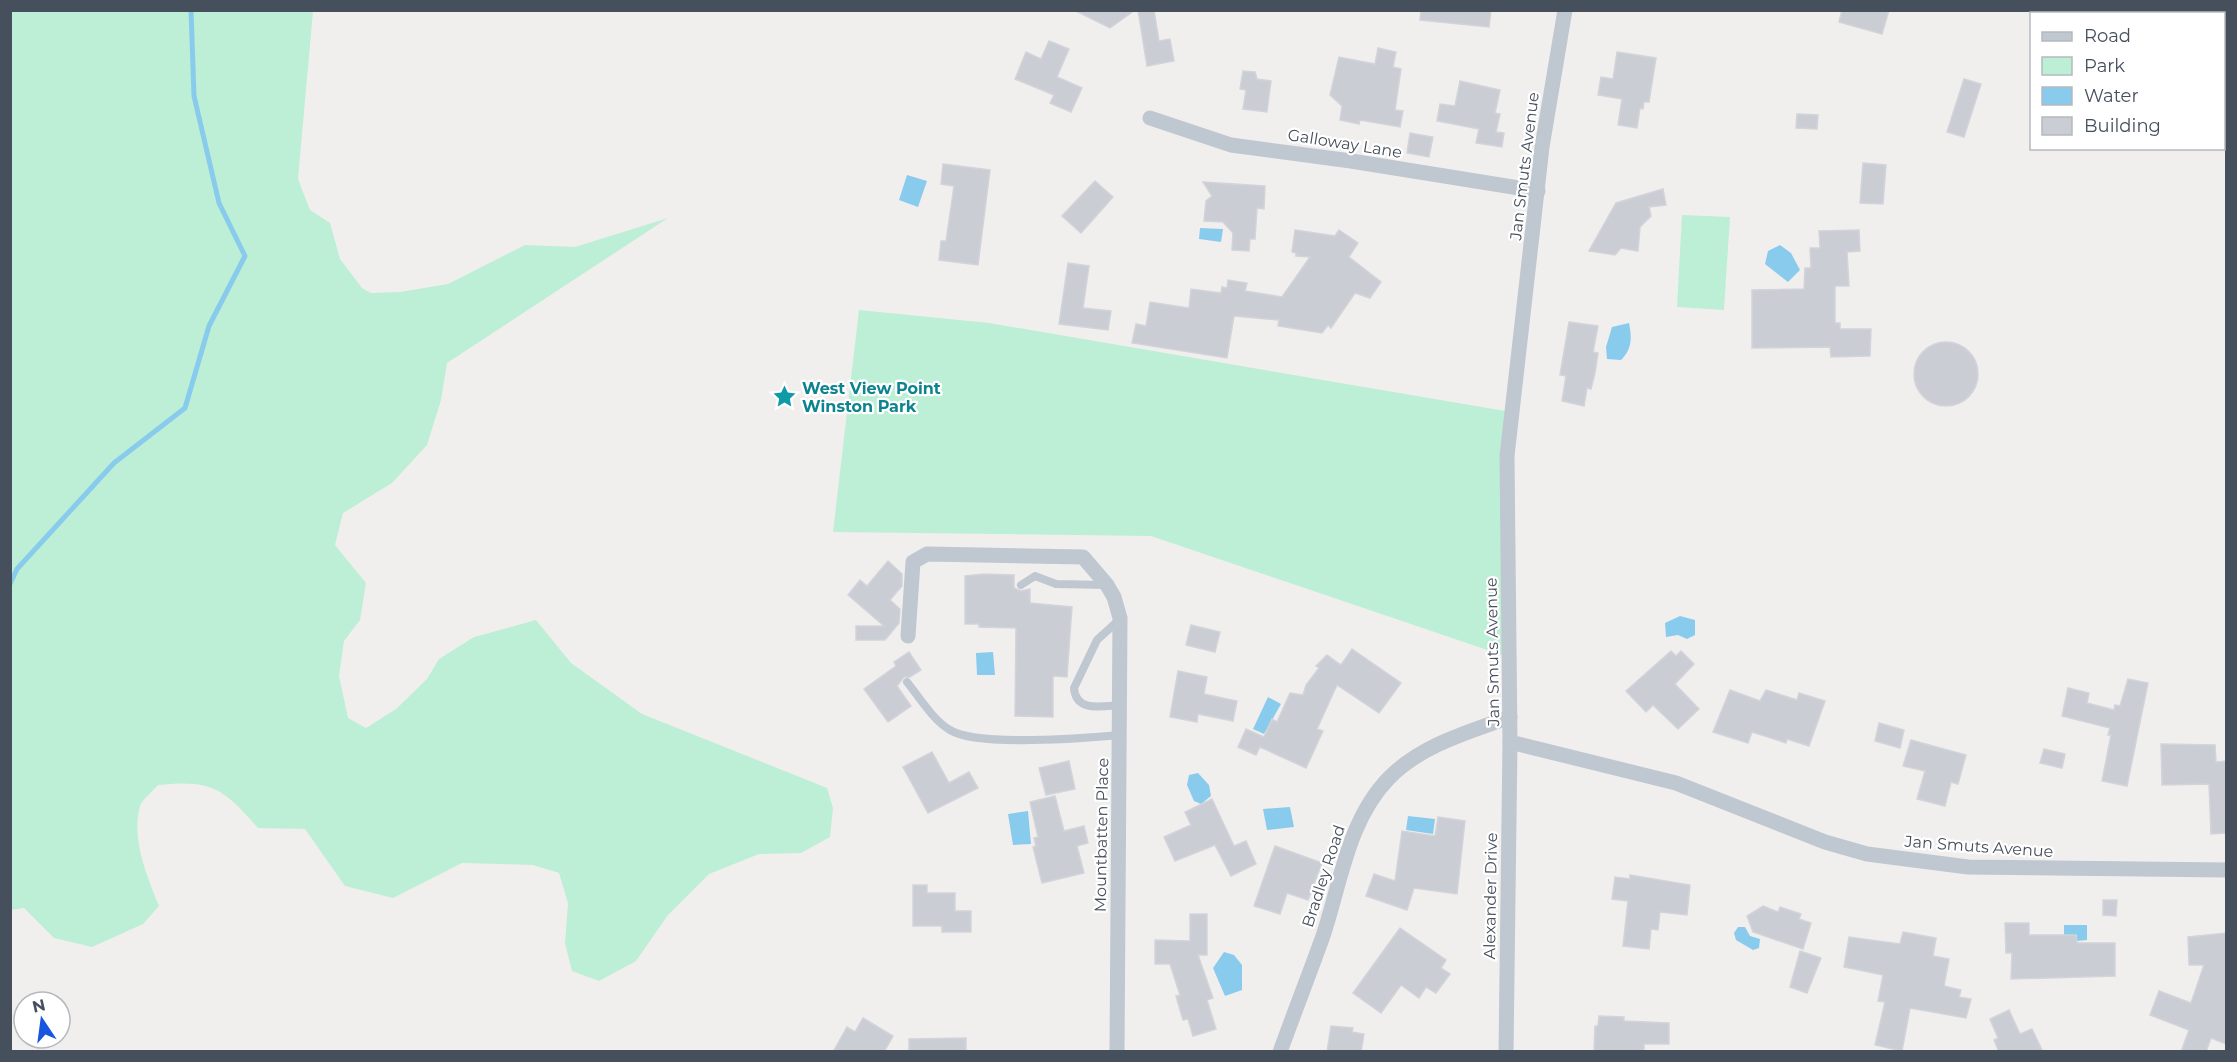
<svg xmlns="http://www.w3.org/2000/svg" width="2237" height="1062" viewBox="0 0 2237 1062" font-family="Montserrat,sans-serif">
<rect width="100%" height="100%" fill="#f1efee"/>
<g fill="#bcefd6">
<path d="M11 10 313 11 298 179 310 210 330 223 340 259 362 288 371 293 400 292 448 284 525 245 575 247 668 218 447 363 441 400 427 445 392 483 343 513 335 545 366 583 360 620 344 641 339 676 348 718 366 728 396 709 427 679 439 659 474 637 536 620 571 663 642 714 827 788 833 808 830 837 801 853 759 854 709 874 668 915 636 961 599 981 572 971 565 943 568 903 559 873 533 865 462 863 393 898 345 886 305 829 258 828C224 789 212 779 158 785 153 791 143 799 140 806 131 839 147 876 159 906L143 924 92 947 54 938 24 908 11 910Z"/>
<path d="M1682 215 1730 217 1724 310 1677 307Z"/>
<path d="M859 310 989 323 1511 412V658L1151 536 833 532Z"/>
</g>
<g fill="#89cbec">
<path d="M907 175 927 181 918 207 899 200Z"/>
<path d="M1200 228 1223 229 1221 242 1199 239Z"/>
<path d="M1780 245 1791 253 1800 270 1788 282 1765 264 1768 251Z"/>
<path d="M1629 323C1632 338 1632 349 1621 360L1607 359 1606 347 1612 327Z"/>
<path d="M1680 616 1695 620V635L1687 639 1678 635 1666 637 1665 623Z"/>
<path d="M993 652 995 675H977L976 653Z"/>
<path d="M1268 697 1281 704 1264 734 1253 729Z"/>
<path d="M1198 773 1209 785 1211 796 1201 804 1194 801 1187 785 1189 775Z"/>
<path d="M1290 807 1294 827 1267 830 1263 809Z"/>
<path d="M1028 811 1031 844 1013 845 1008 814Z"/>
<path d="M1408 816 1435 819 1433 834 1406 830Z"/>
<path d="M2064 925H2087V940L2077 941V935H2064Z"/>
<path d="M1738 927H1745L1750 936 1760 939 1759 948 1753 950 1736 940 1734 933Z"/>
<path d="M1224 952 1234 955 1242 965V990L1225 996 1213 968Z"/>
</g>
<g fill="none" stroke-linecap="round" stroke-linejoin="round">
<path stroke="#89cbec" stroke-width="5" d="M10 584 17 569 114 463 185 408 209 326 245 256 219 203 194 96 191 10"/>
</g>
<g fill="#cacdd4" stroke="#d2d4da" stroke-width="1.5">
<path d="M1074 10H1135L1110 28Z"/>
<path d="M1138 10H1154L1159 41 1170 39 1174 61 1147 66Z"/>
<path d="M1421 10H1491L1489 27 1420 20Z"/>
<path d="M1842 10H1889L1882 34 1839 22Z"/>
<path d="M1049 41 1069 49 1057 77 1082 88 1071 112 1050 103 1054 95 1015 79 1026 52 1041 59Z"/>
<path d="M1378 48 1396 52 1393 67 1401 69 1395 110 1403 111 1400 127 1360 120 1359 124 1340 120 1342 106 1330 95 1339 57 1375 64Z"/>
<path d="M1617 52 1656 58 1649 102H1644L1643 109 1640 108 1637 128 1618 125 1622 99 1598 95 1601 77 1613 79Z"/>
<path d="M1243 71 1255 72 1257 79 1271 81 1267 112 1243 109 1246 90 1240 89Z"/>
<path d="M1964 79 1981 84 1964 137 1947 132Z"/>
<path d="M1460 81 1500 90 1495 113 1500 114 1496 132 1504 133 1502 147 1476 143 1479 129 1437 121 1440 104 1455 106Z"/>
<path d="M1797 114 1818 115 1817 129 1796 128Z"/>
<path d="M1410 133 1433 137 1429 157 1407 153Z"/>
<path d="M1863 163 1886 165 1883 204 1860 203Z"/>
<path d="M943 164 990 170 978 265 939 260 941 241H946L954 186 941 184Z"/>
<path d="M1095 181 1113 197 1081 233 1062 216Z"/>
<path d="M1203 182 1265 186 1264 209 1257 208 1255 239H1250L1249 251 1232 250 1233 233 1223 222 1204 221 1206 201 1212 196Z"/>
<path d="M1663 189 1666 205 1649 207 1651 216 1640 227 1638 251 1621 248 1615 255 1589 251 1616 203Z"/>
<path d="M1295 230 1335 236 1339 230 1358 243 1349 257 1381 282 1370 298 1355 293 1331 328 1328 325 1322 333 1278 326 1279 320 1234 316 1227 358 1132 343 1136 324 1146 326 1150 302 1189 308 1191 289 1221 293 1222 287 1227 288 1228 280 1247 283 1245 291 1282 297 1310 257 1296 256V253L1292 252Z"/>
<path d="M1859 230 1860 251 1847 252 1849 286H1835V323H1840V329H1871L1870 356 1831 357 1830 347 1752 348V290L1804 289 1805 268H1811L1810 248H1820L1819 231Z"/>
<path d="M1068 263 1089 266 1083 308 1111 311 1108 330 1059 324Z"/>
<path d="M1569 322 1598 326 1593 352 1598 353 1595 373 1591 389 1587 388 1584 406 1562 401 1566 376 1560 375Z"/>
<circle cx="1946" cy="374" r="32"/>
<path d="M888 561 902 574V586L890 600 900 609 899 623 885 640H856V626H884L848 595 860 580 867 586Z"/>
<path d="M984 574 1014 575V588L1021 591 1030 589V603L1072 607 1067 677 1053 676V717L1015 716 1016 628 979 627V624H965V576Z"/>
<path d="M1191 625 1220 632 1215 652 1186 645Z"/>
<path d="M1352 649 1401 683 1379 713 1337 685 1317 729 1323 731 1306 768 1260 747 1256 755 1238 747 1246 729 1264 737 1272 719 1277 722 1290 693 1303 695 1306 685 1319 668 1316 666 1327 655 1341 665Z"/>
<path d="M1671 651 1676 656 1681 651 1694 664 1675 684 1699 709 1678 729 1653 705 1646 712 1626 691Z"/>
<path d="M909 652 921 670 910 677H904L897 686 911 706 888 722 864 689 896 666 894 662Z"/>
<path d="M1178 671 1207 677 1204 694 1237 701 1233 721 1198 714 1197 722 1170 717Z"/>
<path d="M2128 679 2148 683 2127 786 2102 781 2111 735H2108L2110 728 2062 716 2068 688 2089 693 2087 703 2114 710 2115 705 2120 706Z"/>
<path d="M1730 690 1760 701 1766 690 1797 700 1799 693 1825 701 1809 746 1787 739 1786 743 1752 732 1748 743 1713 732Z"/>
<path d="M1879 723 1904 730 1900 748 1875 741Z"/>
<path d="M1911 740 1966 755 1958 784 1951 782 1945 806 1917 799 1925 771 1903 766Z"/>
<path d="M2161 744 2215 745 2216 762 2226 761V833L2211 834 2209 784 2162 785Z"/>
<path d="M2044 749 2065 754 2062 768 2040 763Z"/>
<path d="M932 752 949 783 969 772 978 788 928 813 903 767Z"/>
<path d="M1069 761 1075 789 1046 795 1039 768Z"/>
<path d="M1055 796 1064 831 1084 826 1088 843 1077 846 1084 873 1042 883 1033 847 1036 846 1034 838 1038 837 1030 802Z"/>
<path d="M1212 799 1234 846 1246 841 1256 864 1231 876 1215 845 1175 861 1164 837 1191 825 1185 812Z"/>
<path d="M1438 817 1465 821 1457 894 1414 888 1407 910 1366 896 1374 874 1395 881 1402 831 1435 836Z"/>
<path d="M1275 846 1322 863 1308 900 1287 893 1280 914 1254 906Z"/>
<path d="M1630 875 1690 885 1687 915 1660 912 1658 930 1651 929 1649 949 1623 946 1628 901 1612 899 1615 877 1630 879Z"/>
<path d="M913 885H927V893H955V911H971V932H942V926H913Z"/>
<path d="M2103 900H2117L2116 916 2103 915Z"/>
<path d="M1763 906 1778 912 1780 907 1801 914 1799 919 1811 923 1803 949 1753 932 1747 916Z"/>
<path d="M1190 914H1207V955H1198L1213 998 1207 1000 1216 1029 1193 1036 1188 1019 1183 1020 1176 996 1180 995 1170 964H1155V940L1190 941Z"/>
<path d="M2005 923H2029V935H2076L2077 943H2115V976L2011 979 2012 953H2006Z"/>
<path d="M1400 928 1446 960 1441 968 1450 974 1436 993 1426 987 1419 998 1401 985 1381 1013 1353 993Z"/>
<path d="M1903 932 1936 938 1933 956 1949 959 1944 986 1961 990 1959 997 1971 999 1966 1018 1910 1008 1902 1051 1875 1045 1885 1002 1878 1001 1883 975 1844 967 1849 937 1900 944Z"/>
<path d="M2226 933V1044L2211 1038 2206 1052H2181L2189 1030 2150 1015 2159 991 2191 1003 2204 965H2189L2188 937Z"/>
<path d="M1800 951 1821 958 1807 993 1790 987Z"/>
<path d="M2009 1010 2020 1034 2032 1029 2043 1052H1999L1994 1040 1998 1038 1990 1019Z"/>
<path d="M1599 1016 1624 1017V1021L1669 1023V1044H1644V1052H1594L1595 1026H1598Z"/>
<path d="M863 1018 893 1036 884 1052H833L847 1027 855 1032Z"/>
<path d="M1331 1026 1353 1028 1352 1032 1364 1034 1361 1052H1327Z"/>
<path d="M966 1038V1052H909V1039Z"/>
</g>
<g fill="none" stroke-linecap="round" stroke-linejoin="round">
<g stroke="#bfc7d0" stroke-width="8">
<path d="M1021 585 1035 576 1056 584 1105 585"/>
<path d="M1119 620 1097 640 1074 688C1076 713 1102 706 1121 705"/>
<path d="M907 682C919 697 933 720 950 730 977 747 1086 738 1120 735"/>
</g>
<g stroke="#bfc7d0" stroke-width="15">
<path d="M1565 10 1542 147 1507 456 1510 742 1676 783 1825 842 1867 854 1968 867 2226 870"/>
<path d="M1150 118 1231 145 1351 161 1538 191"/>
<path d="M908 636 913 562 927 554 1083 557 1107 585 1114 597 1120 618 1117 1052"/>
<path d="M1280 1052C1294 1013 1309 975 1323 936 1341 882 1348 820 1389 778 1421 745 1469 732 1510 717"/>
<path d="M1506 1052 1510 742"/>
</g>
</g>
<defs>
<symbol id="sight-bare" viewBox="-9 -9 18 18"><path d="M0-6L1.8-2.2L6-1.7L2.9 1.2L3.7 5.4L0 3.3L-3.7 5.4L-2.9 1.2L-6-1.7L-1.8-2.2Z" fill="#0f9aa8" stroke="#fff" stroke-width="2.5" paint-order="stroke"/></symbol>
</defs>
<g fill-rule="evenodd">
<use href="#sight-bare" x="768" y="380" width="33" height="33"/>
</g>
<g text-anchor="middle" stroke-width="4.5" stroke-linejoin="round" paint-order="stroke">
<g font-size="16" fill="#464f5c" stroke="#fff">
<text transform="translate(1345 143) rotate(9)" y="6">Galloway Lane</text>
<text transform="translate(1524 166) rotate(-83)" y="6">Jan Smuts Avenue</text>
<text transform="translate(1492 652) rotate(-91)" y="6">Jan Smuts Avenue</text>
<text transform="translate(1101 835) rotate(-89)" y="6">Mountbatten Place</text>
<text transform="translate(1979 846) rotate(4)" y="6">Jan Smuts Avenue</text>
<text transform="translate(1323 876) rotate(-72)" y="6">Bradley Road</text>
<text transform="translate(1490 896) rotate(-89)" y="6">Alexander Drive</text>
</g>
<g font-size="16" font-weight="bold" fill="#0d838f" stroke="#fff" text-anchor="start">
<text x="802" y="394">West View Point<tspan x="802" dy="18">Winston Park</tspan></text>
</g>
</g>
<rect width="2237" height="1062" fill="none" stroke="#464f5c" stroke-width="24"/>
<rect x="2030" y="12" width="195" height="138" fill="#ffffff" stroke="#b5b9be" stroke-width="1.5"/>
<rect x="2042" y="32" width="30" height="9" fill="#bfc7d0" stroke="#b5b9be" stroke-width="1.5"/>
<text x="2084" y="42" font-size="18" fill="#464f5c">Road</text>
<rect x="2042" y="57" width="30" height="18" fill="#bcefd6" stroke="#b5b9be" stroke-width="1.5"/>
<text x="2084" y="72" font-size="18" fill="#464f5c">Park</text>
<rect x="2042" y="87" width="30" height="18" fill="#89cbec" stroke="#b5b9be" stroke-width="1.5"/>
<text x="2084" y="102" font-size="18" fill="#464f5c">Water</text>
<rect x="2042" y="117" width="30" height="18" fill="#cacdd4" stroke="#b5b9be" stroke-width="1.5"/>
<text x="2084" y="132" font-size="18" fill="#464f5c">Building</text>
<g transform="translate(42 1020) rotate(347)"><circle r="28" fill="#ffffff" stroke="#b5b9be" stroke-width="1.5"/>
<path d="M0-4.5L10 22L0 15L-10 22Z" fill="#1956e0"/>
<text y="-9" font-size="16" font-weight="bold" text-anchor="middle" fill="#464f5c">N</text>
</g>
</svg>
